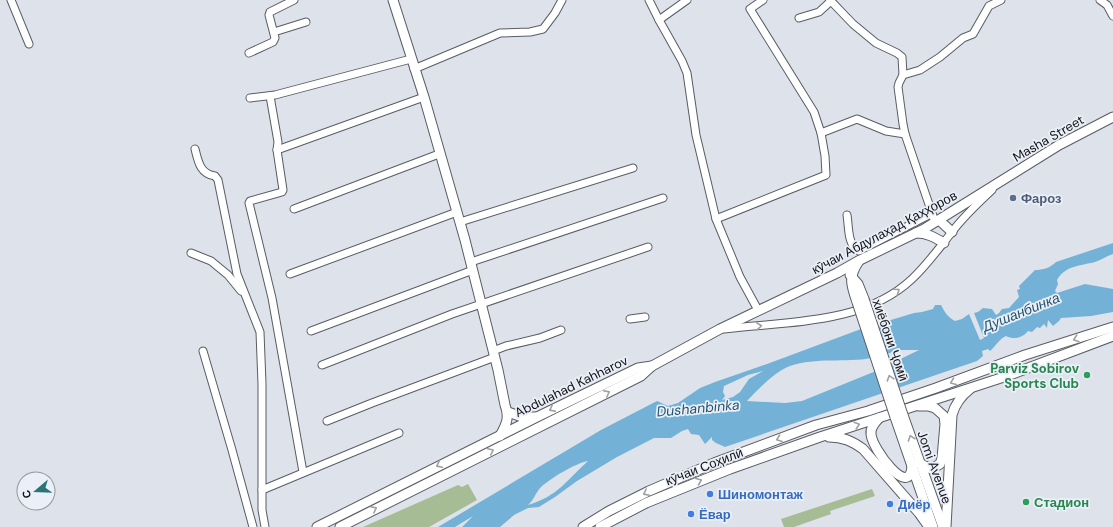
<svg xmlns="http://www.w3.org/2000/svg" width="1113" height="527" viewBox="0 0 1113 527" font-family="'DM Sans',sans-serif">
<rect width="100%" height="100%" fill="#dee2ea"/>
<g fill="#a5bc95">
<path d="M468 484 477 500 429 527H363L458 485 462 487Z"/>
<path d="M872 489 875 496 830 511 831 514 794 527H784L781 519Z"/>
</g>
<path fill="#73b2d6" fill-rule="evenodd" d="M1113 243V254C1107 256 1101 260 1095 262 1080 266 1066 265 1057 280L1058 284 1055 291 1057 293 1085 284 1113 289V312L1091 316 1061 318 1059 321 1053 326 1048 320 1047 328 1044 324 1040 328 1037 327 1032 332 1028 331C1023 338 1014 340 1006 336 999 339 996 346 990 351L988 349 982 351 983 356 977 361 725 447 716 443 712 440V437L705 444 699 435 691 434 688 429 682 431 671 438H654L617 457 577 481 555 497 539 507 528 508 514 515 500 527H462L473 516 455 527H438L601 430 657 401 668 406 678 403 700 388 715 382 767 364 861 329 914 313 922 312 933 309 935 305H941C945 313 948 317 955 321L962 319 969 314 980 340 984 338 974 313 978 312 983 308 992 309 996 315 999 313 1002 309 1009 308 1019 297 1017 290 1020 289 1019 286 1035 270C1043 270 1050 268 1056 262ZM898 350H919L876 371 802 401 785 403 747 401C756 391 777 370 790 366 816 357 845 363 872 358 881 356 890 353 898 350ZM763 371 749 379 740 392 733 397 722 400 725 396 723 392 724 386 748 375ZM588 461C566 481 558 496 528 505 534 500 536 492 541 487 551 478 576 463 588 461Z"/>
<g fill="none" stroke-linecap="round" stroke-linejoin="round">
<defs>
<g id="minor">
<path d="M11 0 29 44"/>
<path d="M649 0 659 20 687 0"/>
<path d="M830 0 853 24 876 43 897 53 902 57 903 75 899 83 898 87 903 124 905 134 935 222"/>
<path d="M1100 0 1107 5 1113 16"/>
<path d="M799 18 819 12 831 1"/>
<path d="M659 20 682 61 687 73 696 135 716 219 740 277 758 310"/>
<path d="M274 32 306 22"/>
<path d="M249 53 273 42 275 38 269 15 270 12 294 0"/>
<path d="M414 69 500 33 530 32 543 29 555 13 562 0"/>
<path d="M903 75 920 70 940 57 963 38 973 34 989 6 1001 0"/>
<path d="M270 96 278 142 277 150 283 190 282 192 250 201 249 203 272 298 303 472"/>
<path d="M250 98 275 95 411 59"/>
<path d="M821 133 857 119 886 131 905 134"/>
<path d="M195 149C198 161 200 174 215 176L218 180 237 274 260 332 262 384V510L265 527"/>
<path d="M277 150 424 97"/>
<path d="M294 209 439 154"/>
<path d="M847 215C849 226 847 245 859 251L931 214"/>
<path d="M716 219 826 175 825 156 821 133 814 112 750 9 763 0"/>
<path d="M460 222 633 168"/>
<path d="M191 253 211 261 228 275 241 291"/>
<path d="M471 262 663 198"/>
<path d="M290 274 457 212"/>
<path d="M630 319 645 317"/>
<path d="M724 329C788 321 863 325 912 279 927 265 939 248 952 232 963 217 978 203 992 190"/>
<path d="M311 331 473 270"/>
<path d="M203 351 232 450 253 527"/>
<path d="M493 351 506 346 540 338 561 330"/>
<path d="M322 365 452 314 648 247"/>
<path d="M327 421 372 403 495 357"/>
<path d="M262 490 399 433"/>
</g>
<g id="major">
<path d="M393 0 424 97 465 240 498 370 505 405C510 418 506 425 500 436"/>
<path d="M939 220 952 232"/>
<path d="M916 233C927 233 934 237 944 243"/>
<path d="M850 275 858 284 864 299"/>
<path d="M857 302C851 285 848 277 859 261"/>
<path d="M508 412 522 417H535"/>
<path d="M903 415 943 527"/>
<path d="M895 417 933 527"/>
<path d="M879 418C875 423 870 427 871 434 872 449 910 500 912 466"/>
<path d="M829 437C843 437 852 441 863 449L919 513 929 527"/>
<path d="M919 463 931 469 940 464 942 458 945 424 944 416 935 408 928 406H919"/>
<path d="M317 527 537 417 638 368 652 366"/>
<path d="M340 527 641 376 652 366 720 329 837 273 860 260 924 229 1059 145 1113 117"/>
<path d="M583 527 609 511 649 491 714 463 816 425 868 411 936 388 1025 355 1113 327"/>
<path d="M600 527 646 503 730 469 820 437 1007 376 1113 336"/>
<path d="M946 527 952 415C955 404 961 396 970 389"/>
</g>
</defs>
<use href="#minor" stroke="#595c63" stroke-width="9"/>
<use href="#major" stroke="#595c63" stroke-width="11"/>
<use href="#minor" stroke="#fff" stroke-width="7"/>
<use href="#major" stroke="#fff" stroke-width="9"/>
<defs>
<g id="major-bridge">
<path d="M864 299 903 415"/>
<path d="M857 302 895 417"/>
</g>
</defs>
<use href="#major-bridge" stroke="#595c63" stroke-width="11" stroke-linecap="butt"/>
<use href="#major-bridge" stroke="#fff" stroke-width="9"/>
</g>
<defs><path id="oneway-chevron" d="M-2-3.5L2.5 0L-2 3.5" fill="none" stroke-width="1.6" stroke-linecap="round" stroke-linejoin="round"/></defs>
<g stroke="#9fa0a1">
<use href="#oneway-chevron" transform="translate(897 291) rotate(-35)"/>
<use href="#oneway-chevron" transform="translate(759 326) rotate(-6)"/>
<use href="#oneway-chevron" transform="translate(1076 339) rotate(162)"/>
<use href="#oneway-chevron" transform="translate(890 378) rotate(-108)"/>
<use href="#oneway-chevron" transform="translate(953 382) rotate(159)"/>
<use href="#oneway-chevron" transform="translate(607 393) rotate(-27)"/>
<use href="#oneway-chevron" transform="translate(552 409) rotate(154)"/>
<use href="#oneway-chevron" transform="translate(857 425) rotate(-17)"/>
<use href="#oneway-chevron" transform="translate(911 438) rotate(-109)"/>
<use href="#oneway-chevron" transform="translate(779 439) rotate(160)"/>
<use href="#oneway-chevron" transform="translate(491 451) rotate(-25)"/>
<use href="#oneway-chevron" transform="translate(439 465) rotate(154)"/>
<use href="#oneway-chevron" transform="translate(699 481) rotate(-21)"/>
<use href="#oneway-chevron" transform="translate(646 493) rotate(154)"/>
<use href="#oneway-chevron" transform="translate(374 509) rotate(-27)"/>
</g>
<circle fill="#5c6f8a" stroke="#ebeff8" stroke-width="1.5" cx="1013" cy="198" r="4"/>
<g fill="#2e9e5b" stroke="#ebeff8" stroke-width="1.5">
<circle cx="1087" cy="375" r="4"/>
<circle cx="1026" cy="502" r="4"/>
</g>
<g fill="#3f7fe0" stroke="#ebeff8" stroke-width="1.5">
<circle cx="710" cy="494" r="4"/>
<circle cx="890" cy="504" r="4"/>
<circle cx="691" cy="514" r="4"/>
</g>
<g text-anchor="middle" stroke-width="3.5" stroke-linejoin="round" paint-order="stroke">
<g font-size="13" fill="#101215" stroke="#ebeff8">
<text transform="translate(1048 138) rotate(-30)" y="5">Masha Street</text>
<text transform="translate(884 232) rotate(-28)" y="5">кӯчаи Абдулаҳад Қаҳҳоров</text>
<text transform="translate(891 340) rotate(71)" y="5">хиёбони Ҷомӣ</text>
<text transform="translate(571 386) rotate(-26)" y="5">Abdulahad Kahharov</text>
<text transform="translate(704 466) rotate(-21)" y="5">кӯчаи Соҳилӣ</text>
<text transform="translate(935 467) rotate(70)" y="5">Jomi Avenue</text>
</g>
<g font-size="13" font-weight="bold" fill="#4e5e75" stroke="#ebeff8" text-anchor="start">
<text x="1021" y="203">Фароз</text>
</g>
<g font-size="13" font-weight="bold" fill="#27864d" stroke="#ebeff8" text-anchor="end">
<text x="1079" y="373">Parviz Sobirov<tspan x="1079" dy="15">Sports Club</tspan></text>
<text x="1034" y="507" text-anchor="start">Стадион</text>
</g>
<g font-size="13" font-weight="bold" fill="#366cbe" stroke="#ebeff8" text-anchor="start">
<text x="718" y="499">Шиномонтаж</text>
<text x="898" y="509">Диёр</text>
<text x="699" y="519">Ёвар</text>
</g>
<g font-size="14" font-style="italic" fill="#22546d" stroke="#ebeff8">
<text transform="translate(1021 312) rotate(-22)" y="5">Душанбинка</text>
<text transform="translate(698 408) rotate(-5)" y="5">Dushanbinka</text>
</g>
</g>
<g transform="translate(36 491) rotate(251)"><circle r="19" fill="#ebeff8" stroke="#93979d"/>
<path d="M0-3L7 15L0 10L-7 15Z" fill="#2a7478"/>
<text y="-6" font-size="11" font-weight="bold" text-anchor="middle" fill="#101215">С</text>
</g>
</svg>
